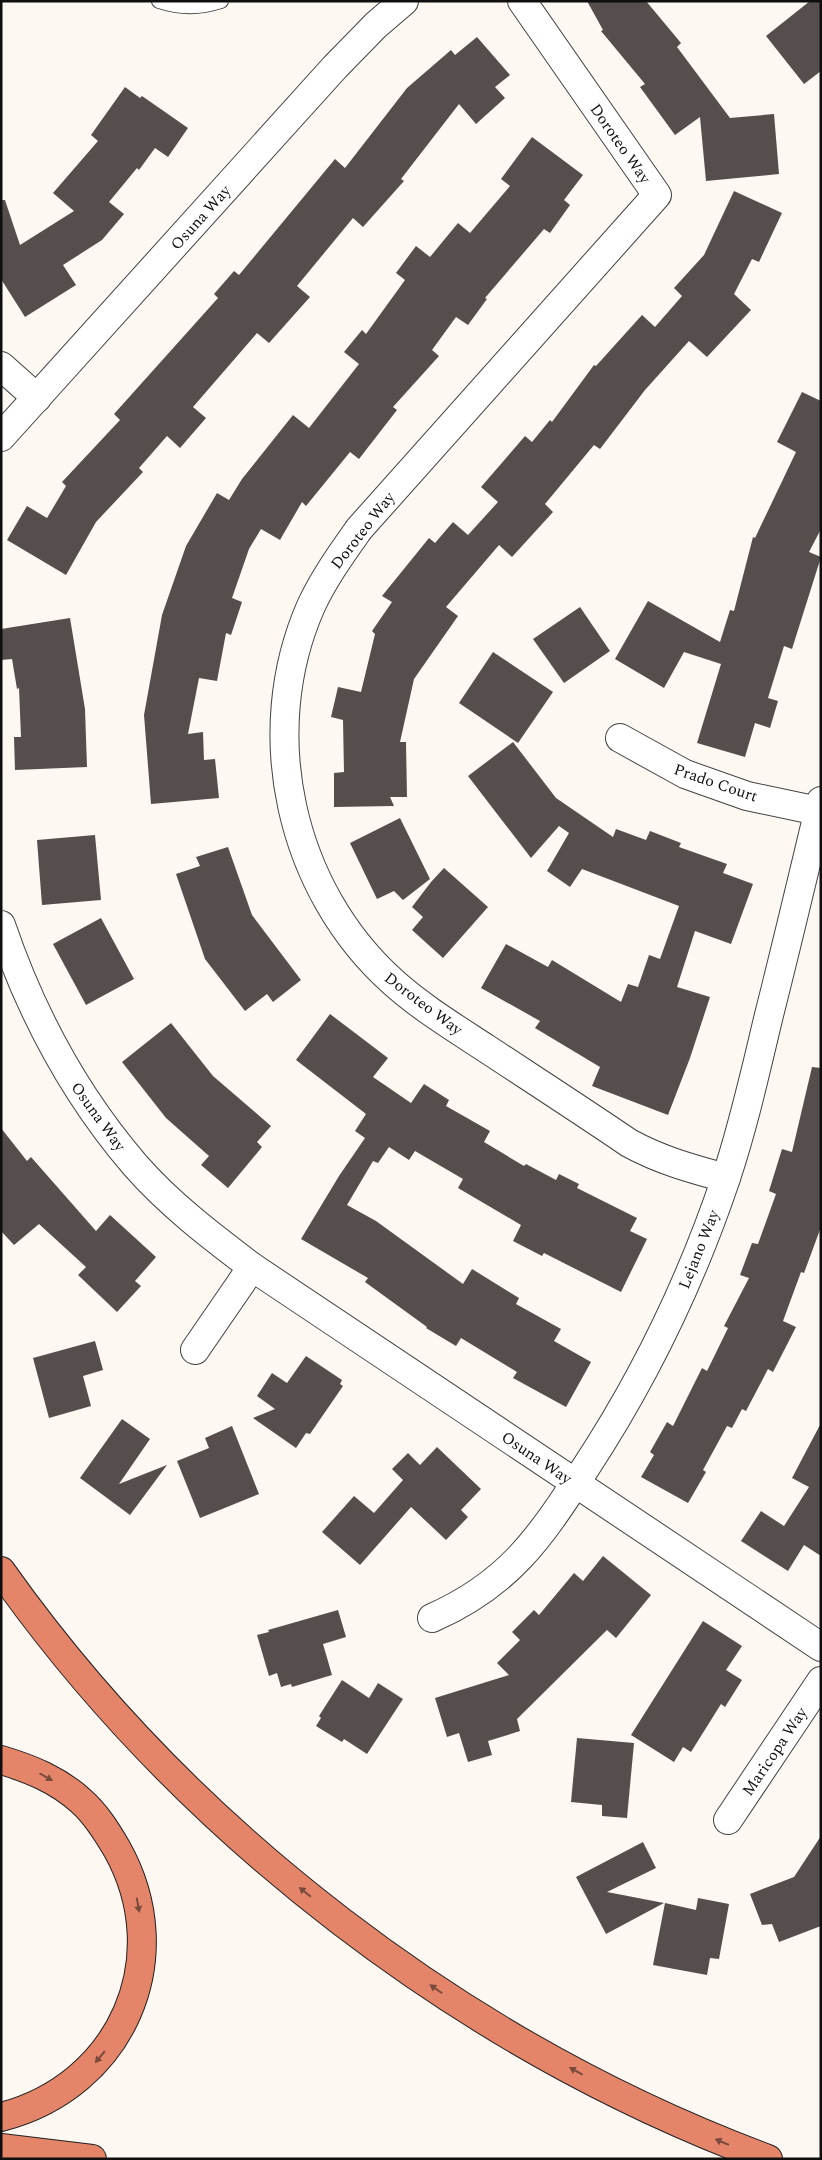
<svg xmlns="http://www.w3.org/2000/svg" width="822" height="2160" viewBox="0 0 822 2160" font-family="Spectral,serif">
<rect width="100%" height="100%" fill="#fdf8f2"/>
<g fill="#564e4c">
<path d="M587 1H646L681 43 677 47 730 118 774 114 779 174 706 181 700 117 675 135 640 87 645 84 601 31 603 30Z"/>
<path d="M810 1H821V71L804 84 766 36Z"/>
<path d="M477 37 510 75 495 87 505 98 476 124 459 104 401 179 404 181 363 227 353 218 297 286 310 297 269 343 257 333 193 407 206 418 180 448 167 436 139 468 143 472 96 522 66 575 7 540 27 506 47 518 66 486 62 482 120 420 114 414 218 298 214 294 234 271 239 275 335 159 345 168 407 88 451 50 455 55Z"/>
<path d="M125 87 140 98 142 96 188 128 168 157 155 148 139 170 137 168 109 202 124 214 102 240 63 265 76 285 25 317 1 279V200H5L20 245 74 211 53 193 98 141 91 135Z"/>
<path d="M532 137 583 175 564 200 570 205 550 233 544 229 485 298 487 299 468 325 456 317 432 350 439 356 393 407 397 410 359 459 350 452 306 506 302 502 280 540 261 529 249 549 232 598 242 602 231 635 226 633 217 681 199 678 188 734 203 732 204 760 215 759 219 798 151 804 144 715 162 615 186 546 217 493 229 500 242 479 293 415 309 428 359 364 344 352 362 330 366 334 405 280 396 273 416 246 430 257 458 223 470 233 510 186 501 179Z"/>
<path d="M734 191 782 213 759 262 752 259 734 294 751 310 707 357 689 341 645 390 600 449 594 445 545 504 553 512 512 557 499 545 446 607 458 616 414 679 400 742H406L407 797H390L394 806 334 807V773L344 772 343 720 331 717 338 687 361 692 375 634 372 631 392 602 382 596 429 538 435 543 453 522 468 535 498 502 481 487 525 436 532 442 550 420 552 422 594 365 596 366 642 315 655 327 682 296 674 288 704 255Z"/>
<path d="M802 392 821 401V529L809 552 821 557 792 649 784 646 768 698 778 701 770 728 755 723 745 757 697 743 721 664 684 652 664 688 615 659 648 601 720 642 730 610 734 611 753 537 755 538 796 452 777 442Z"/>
<path d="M580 607 610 651 564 683 533 639Z"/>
<path d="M70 618 85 709 87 767 15 770 14 737H21L19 688 17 689 12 659 1 660V629Z"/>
<path d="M493 652 553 692 518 743 459 703Z"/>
<path d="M513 742 556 798 613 837 616 829 646 840 650 831 681 843 679 847 727 864 723 873 753 884 731 944 695 931 677 987 710 997 690 1058 668 1115 592 1086 600 1067 535 1028 540 1021 481 988 506 944 548 967 552 960 621 1002 628 984 638 987 649 955 660 959 679 906 582 869 570 887 547 871 569 833 559 826 531 858 468 776Z"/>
<path d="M400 818 430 879 403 900 394 891 377 899 350 843Z"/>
<path d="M95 835 101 900 42 905 37 840Z"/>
<path d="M228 847 252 915 301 980 273 1002 267 994 245 1011 205 959 176 874 200 866 196 857Z"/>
<path d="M444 868 488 907 443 958 412 930 423 917 412 907 431 882Z"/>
<path d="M101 918 134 979 86 1005 53 944Z"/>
<path d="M330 1014 388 1058 373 1077 411 1103 424 1084 449 1100 446 1106 490 1131 484 1142 524 1166 526 1164 556 1180 559 1174 579 1184 577 1188 637 1218 630 1231 647 1239 621 1292 544 1253 542 1256 513 1241 521 1225 458 1188 463 1179 415 1151 409 1160 389 1147 378 1163 373 1161 347 1205 376 1221 463 1284 472 1269 519 1298 516 1304 561 1329 554 1341 591 1362 566 1407 513 1378 517 1372 461 1338 456 1346 426 1328 427 1327 365 1282 368 1278 301 1239 339 1176 365 1138 355 1131 366 1114 296 1060Z"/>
<path d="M171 1023 213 1076 271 1126 257 1142 262 1147 228 1188 201 1165 209 1156 166 1118 122 1062Z"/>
<path d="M812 1067 821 1068V1227L804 1273 801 1272 783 1321 796 1327 773 1372 768 1369 746 1411 742 1409 732 1428 727 1426 703 1470 706 1472 688 1503 641 1477 654 1455 650 1452 667 1422 673 1426 702 1368 707 1371 728 1328 724 1326 749 1278 740 1275 752 1243 758 1244 776 1194 769 1191 782 1149 792 1152Z"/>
<path d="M1 1128 27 1161 31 1157 96 1231 110 1215 156 1257 135 1281 141 1286 117 1312 78 1275 86 1267 39 1224 14 1245 1 1231Z"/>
<path d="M95 1341 103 1370 83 1376 91 1406 49 1418 33 1358Z"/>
<path d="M306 1356 342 1380 340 1384 343 1386 310 1434 306 1433 296 1448 253 1418 275 1409 257 1396 272 1373 287 1383Z"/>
<path d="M122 1419 150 1439 119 1484 167 1465 130 1515 80 1478Z"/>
<path d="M821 1423V1556L804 1545 788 1571 741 1541 761 1511 784 1526 809 1487 792 1478Z"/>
<path d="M232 1426 259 1494 200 1518 177 1461 209 1448 205 1438Z"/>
<path d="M437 1447 481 1489 461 1510 468 1517 446 1540 411 1507 360 1565 322 1532 354 1496 374 1513 403 1480 392 1469 408 1453 420 1465Z"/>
<path d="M603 1556 651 1595 616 1638 607 1630 517 1719 520 1731 488 1741 492 1755 468 1762 459 1733 447 1737 435 1698 509 1675 497 1663 520 1640 512 1632 534 1610 539 1615 574 1573 583 1581Z"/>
<path d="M338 1610 346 1637 323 1644 332 1675 292 1687 291 1684 281 1687 277 1673 269 1676 257 1635 269 1632 268 1630Z"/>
<path d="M703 1621 742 1646 726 1670 742 1680 725 1707 721 1704 691 1752 683 1747 674 1762 631 1735Z"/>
<path d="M342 1680 369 1698 378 1683 403 1699 367 1754 344 1739 342 1742 316 1726 321 1718 319 1716Z"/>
<path d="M577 1738 634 1743 627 1818 602 1816V1805L571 1802Z"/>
<path d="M821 1836V1926L779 1942 772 1924 762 1925 750 1894 794 1877Z"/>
<path d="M643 1842 656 1868 607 1892 664 1903 606 1934 576 1877Z"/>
<path d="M698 1898 729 1904 719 1959 710 1958 707 1975 653 1965 665 1903 696 1910Z"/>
</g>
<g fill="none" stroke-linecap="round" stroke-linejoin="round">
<defs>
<path id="lane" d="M159 1C181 8 199 8 221 1"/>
<g id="street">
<path d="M522 1 657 195 359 529C342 553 324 578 311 606 255 733 290 890 393 982 422 1008 455 1028 487 1049 534 1080 582 1111 629 1143 660 1160 692 1169 726 1178"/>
<path d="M1 366 37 398"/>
<path d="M1 437 335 67 376 25 404 1"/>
<path d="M620 738 685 774 747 796 818 811"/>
<path d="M1 925C31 1013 74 1094 135 1165 169 1204 211 1236 252 1267L821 1647"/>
<path d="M195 1350 252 1267"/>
<path d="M432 1618C511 1583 540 1537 586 1467 645 1377 692 1279 726 1178 744 1124 756 1069 769 1015 787 944 804 872 821 801"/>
<path d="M728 1820 821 1681"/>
</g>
<g id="highway">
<path d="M1 1571C187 1834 467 2047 768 2159"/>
<path d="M1 1760C31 1769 58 1780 81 1801 96 1814 107 1832 117 1849 178 1958 122 2086 1 2117"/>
<path d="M1 2148 92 2159"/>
</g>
</defs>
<use href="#lane" stroke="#424242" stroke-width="16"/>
<use href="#street" stroke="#424242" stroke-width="30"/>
<use href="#highway" stroke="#202020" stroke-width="30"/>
<use href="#lane" stroke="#fff" stroke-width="14"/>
<use href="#street" stroke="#fff" stroke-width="28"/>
<use href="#highway" stroke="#e48569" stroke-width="28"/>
</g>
<defs><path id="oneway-solid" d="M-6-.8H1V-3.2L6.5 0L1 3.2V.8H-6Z" transform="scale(1.25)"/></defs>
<g fill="#7a4a3c">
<use href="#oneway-solid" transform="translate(46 1777) rotate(30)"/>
<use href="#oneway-solid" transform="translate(305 1892) rotate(-141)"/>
<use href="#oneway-solid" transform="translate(138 1905) rotate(80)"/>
<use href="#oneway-solid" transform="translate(436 1989) rotate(-145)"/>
<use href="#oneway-solid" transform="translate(100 2057) rotate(130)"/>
<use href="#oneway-solid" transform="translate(576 2071) rotate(-151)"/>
<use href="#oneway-solid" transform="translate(722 2142) rotate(-157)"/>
</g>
<g text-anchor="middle" stroke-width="5" stroke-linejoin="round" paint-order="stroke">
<g font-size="16" fill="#0f0f0f" stroke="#fff">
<text transform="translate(621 143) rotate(55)" y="6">Doroteo Way</text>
<text transform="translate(200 217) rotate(-48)" y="6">Osuna Way</text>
<text transform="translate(362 530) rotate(-52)" y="6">Doroteo Way</text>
<text transform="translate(716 782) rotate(19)" y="6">Prado Court</text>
<text transform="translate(424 1003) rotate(37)" y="6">Doroteo Way</text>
<text transform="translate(99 1116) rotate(54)" y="6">Osuna Way</text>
<text transform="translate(698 1249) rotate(-68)" y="6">Lejano Way</text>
<text transform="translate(537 1457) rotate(34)" y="6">Osuna Way</text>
<text transform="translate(774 1751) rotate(-56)" y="6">Maricopa Way</text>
</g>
</g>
<rect width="822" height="2160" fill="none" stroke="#0f0f0f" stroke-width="5"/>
</svg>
